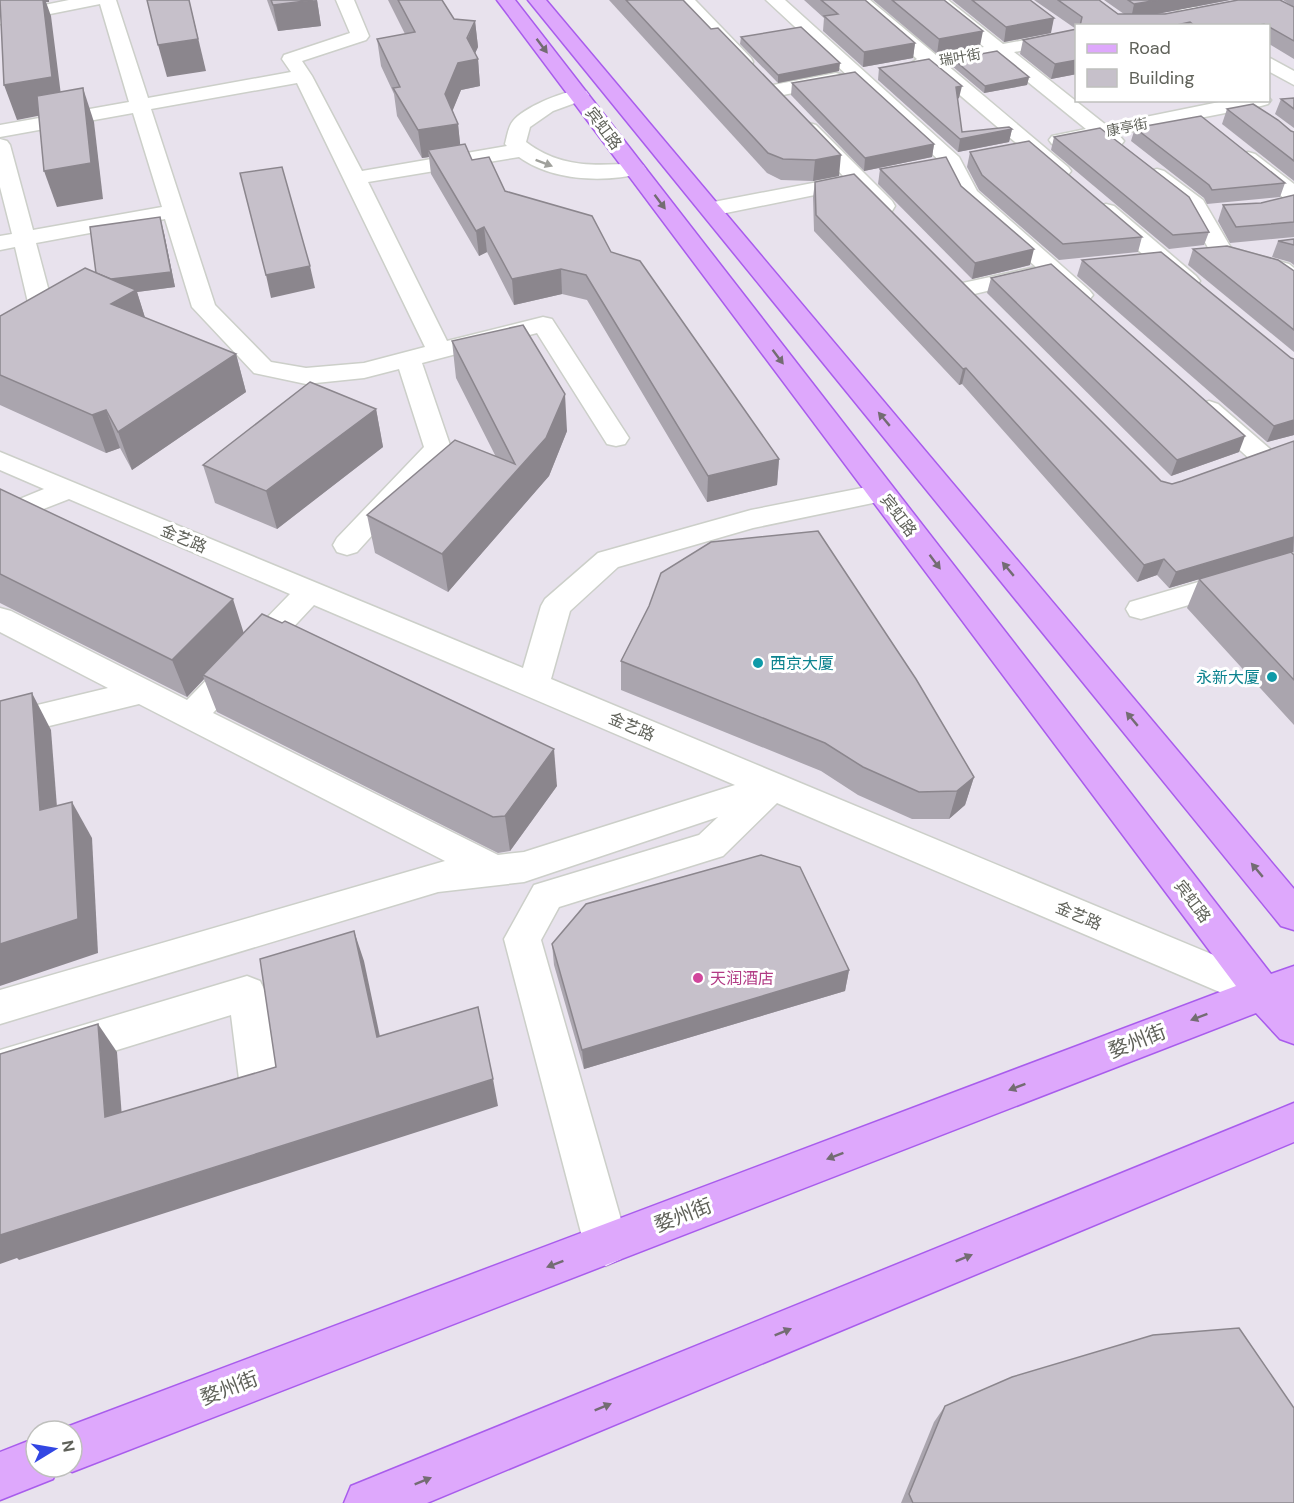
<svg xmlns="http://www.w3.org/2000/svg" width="1294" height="1503" viewBox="0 0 1294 1503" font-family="'DM Sans','Noto Sans SC',sans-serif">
<rect width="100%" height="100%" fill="#e8e2ed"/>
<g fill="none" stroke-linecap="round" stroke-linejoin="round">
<defs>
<g id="minor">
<path d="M69 0H116L148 98 291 72 282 59 284 55 350 33 336 0H354L369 36 366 40 302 61 312 76 362 171 507 146 505 144C507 137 508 127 513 121 523 108 569 87 586 91L589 95 586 99 553 111 530 127 526 142C560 168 595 166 636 163L643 165 646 169 643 173C604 183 552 181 519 157L368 182 447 341 543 317 552 319 629 438 625 444 616 446 607 444 537 333 422 363 451 448 357 552 347 555 337 552 333 545 337 538 424 447 399 369 364 378 306 384 254 373 192 307 165 219 36 243 55 314 51 319 9 343 0 345V328L30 311 15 247 0 250V236L12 234 0 187V139L7 141 10 145 33 230 162 207 133 113 0 137V125L129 102 100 4 0 24V14ZM297 83 425 347 364 363 306 368 271 362 215 305 151 109Z"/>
<path d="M676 0H695L751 58 753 62 751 66H737Z"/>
<path d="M766 0H785L959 157 977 191 1089 290 1093 295 1089 300C1070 305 1057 286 1044 274L1041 278 966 296 958 294 954 289 958 284 1036 267 960 199 943 164Z"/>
<path d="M850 0H870L936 55 984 47 928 0H948L1003 44 1076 31V41L1014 52 1106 125 1229 100H1268V97L1271 100 1268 104 1261 106 1118 134 1124 141 1121 145C1111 148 1106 145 1098 138L1059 146 1052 144 1049 140 1052 136 1086 129 996 56 947 65 1068 167 1071 171 1068 175 1061 177 1054 175 928 68H912L910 64 917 59Z"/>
<path d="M1165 0H1186L1222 26H1200Z"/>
<path d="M1268 57 1294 71V85L1268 71Z"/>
<path d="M836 73 843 75 845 79 843 83 773 97 766 95 763 91 766 87 773 85Z"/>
<path d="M809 123 816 125 892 201 895 206 892 211C874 215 865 199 854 187L711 216 703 214 700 209 703 204 844 177 799 129 802 125Z"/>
<path d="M1248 152 1255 154 1294 184V201L1286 200 1241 162 1238 158 1241 154Z"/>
<path d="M1157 169 1164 171 1203 200 1231 248 1289 264 1294 268V286L1286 284 1273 274 1214 258 1186 209 1147 175 1150 171Z"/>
<path d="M1106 204 1114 206 1196 276 1200 281 1196 286 1188 288 1180 286 1098 216 1095 211 1098 206Z"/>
<path d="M1209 401 1218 404 1270 449 1274 455 1270 461 1261 463 1252 461 1200 414 1196 409 1200 404Z"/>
<path d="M0 452 523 668 541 606 545 599 598 553 751 510 882 484 892 487 896 493 892 499 753 528 618 567 570 611 551 679 1276 981 1282 993 1276 1005 1263 1010 1250 1005 777 803 723 856 559 907 541 940 628 1244 621 1259 606 1266 591 1259 584 1244 504 939 534 885 699 835 718 817 524 882 438 892 0 1024V990L445 861 139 704 0 738V714L108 688 0 632V608L11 611 187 700 290 594 69 499 0 526V507L44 489 0 470ZM314 605 735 785 524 852 498 855 213 713Z"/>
<path d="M1294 554V574L1141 619 1130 616 1126 609 1130 602Z"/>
<path d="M247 976 260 981 266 993 279 1079 273 1092 259 1097 245 1092 239 1079 231 1015 0 1086V1050Z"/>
</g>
<g id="major">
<path d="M497 0H515L1271 974 1294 966V1044L1280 1039 1256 1013 72 1472 61 1467H72V1431H56L1236 986Z"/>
<path d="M528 0H546L1294 889V930L1281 926Z"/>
<path d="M1294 1103V1142L427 1503H344L351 1486Z"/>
<path d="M36 1438V1467H58L53 1479 0 1500V1452Z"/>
</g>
</defs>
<use href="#minor" stroke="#cccfc9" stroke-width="3"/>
<use href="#major" stroke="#a85cec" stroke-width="3"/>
<use href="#minor" fill="#fff" fill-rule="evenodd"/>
<use href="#major" fill="#dea8fc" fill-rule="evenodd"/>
</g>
<g fill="#aaa5ae">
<path d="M267 0H317L321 26 278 31Z"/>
<path d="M388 0H442L454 19 475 21 478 47 475 53 478 59 480 86 461 90 452 111 458 124 460 145 472 160 505 191 611 252 779 459 777 485 707 502 587 300 562 294 514 305 487 252 479 256 431 174 429 157 422 158 397 116 394 94 381 66 377 39 405 34Z"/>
<path d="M609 0H683L839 176 813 181 781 180 767 173Z"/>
<path d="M804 0H865L915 43 913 58 863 67 823 31 824 18Z"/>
<path d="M873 0H944L980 46 937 54Z"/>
<path d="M952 0H1030L1051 33 1004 42Z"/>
<path d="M1034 0H1099L1118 14H1124L1104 0H1230L1156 14 1292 6 1283 0H1294V59L1269 44V26H1077V74L1051 79 1020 54 1023 40 1076 29Z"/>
<path d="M741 37 839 71 778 83 740 44Z"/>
<path d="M953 59 1029 77 1027 85 984 93 952 66Z"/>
<path d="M879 68 959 98 957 99 962 132 1012 129 1009 142 958 152 878 80Z"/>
<path d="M792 83 934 144 932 157 864 171 791 95Z"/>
<path d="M1294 98V128L1275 114 1281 99Z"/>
<path d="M1227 109 1294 132V181L1222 124Z"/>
<path d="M1135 128 1285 183 1280 197 1207 204 1204 198 1131 141Z"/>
<path d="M1054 137 1209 232 1204 245 1169 249 1051 150Z"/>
<path d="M970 152 1142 237 1138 252 1059 260 979 190 967 167Z"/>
<path d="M880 169 961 186 1030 265 972 279 878 184Z"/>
<path d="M815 182 1161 481 1172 484 1182 481 1294 441V553L1293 552H1291L1294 555V725L1187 608 1199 579 1169 588 1157 575 1137 582 962 384 959 385 814 231 813 197Z"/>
<path d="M1294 195V237L1230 243 1218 221 1223 205 1261 203Z"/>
<path d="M164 233 175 287 137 292 145 318 236 354 246 392 132 470 120 448 106 453 0 405V316L96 273Z"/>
<path d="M1294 239V265L1290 262 1272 257 1278 241Z"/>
<path d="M1193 249 1294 271V352L1188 265Z"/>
<path d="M1082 260 1291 358 1294 435 1267 442 1077 276Z"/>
<path d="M991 278 1239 452 1171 476 987 293Z"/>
<path d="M452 341 567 431 549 476 448 592 375 553 367 515 496 457 456 378Z"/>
<path d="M376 409 383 447 277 529 215 503 203 465Z"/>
<path d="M0 489 244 633 557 786 510 851 498 853 217 712 204 679 187 697 0 603Z"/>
<path d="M649 606 974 777 965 805 949 819H912L858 795 821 771 621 690V661Z"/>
<path d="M552 944 849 970 845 991 584 1069 554 965Z"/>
<path d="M945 1406 1294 1503H901L934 1422Z"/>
</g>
<g fill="#8b868d">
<path d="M6 0H49V2H46L51 16 63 111 17 120 4 85Z"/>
<path d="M189 0 206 71 167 77 158 45Z"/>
<path d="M317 0 321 26 278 31 273 5Z"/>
<path d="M1158 0H1230L1131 19 1134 4Z"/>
<path d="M1054 18 1051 33 1004 42 1006 27Z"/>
<path d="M475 21 478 47 472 60 478 59 480 86 461 90 448 122 445 94Z"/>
<path d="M1190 22 1189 26H1172Z"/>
<path d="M983 31 980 46 937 54 939 39Z"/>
<path d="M915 43 913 58 863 67 864 52Z"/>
<path d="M1077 60V74L1051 79 1055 64Z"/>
<path d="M840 63 839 71 778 83V75Z"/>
<path d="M1029 77 1027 85 984 93 985 86Z"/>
<path d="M962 86 959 98 954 100 956 87Z"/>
<path d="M83 88 94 122 103 199 57 207 44 171Z"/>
<path d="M458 124 461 152 428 150 429 157 422 158 418 130Z"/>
<path d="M1012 129 1009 142 958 152 960 139Z"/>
<path d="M934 144 932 157 864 171 865 158Z"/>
<path d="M841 155 839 176 813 181 815 160Z"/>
<path d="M160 217 164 233 175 287 137 292 148 327 124 341 97 281Z"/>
<path d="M484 227 487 252 479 256 476 231Z"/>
<path d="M1034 249 1030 265 972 279 975 263Z"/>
<path d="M310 266 315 288 271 298 266 275Z"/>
<path d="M561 269 562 294 514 305 512 279Z"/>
<path d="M236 354 246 392 132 470 118 432Z"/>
<path d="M966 368 962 384 959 385 963 369Z"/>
<path d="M565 394 567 431 549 476 448 592 442 554 546 438Z"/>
<path d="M376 409 383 447 277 529 266 491Z"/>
<path d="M106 410 120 448 106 453 92 415Z"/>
<path d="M1294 420V435L1267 442 1274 426Z"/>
<path d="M1245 436 1239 452 1171 476 1177 460Z"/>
<path d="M779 459 777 485 707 502 708 476Z"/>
<path d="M1294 537 1293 552 1169 588 1176 572Z"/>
<path d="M1164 559 1157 575 1137 582 1144 565Z"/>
<path d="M233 599 245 637 203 675 204 679 187 697 172 660Z"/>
<path d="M32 693 51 730 60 846 40 810Z"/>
<path d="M554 749 557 786 510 851 505 816Z"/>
<path d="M974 777 965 805 949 819 957 791Z"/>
<path d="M72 802 92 838 98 953 0 986V944Z"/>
<path d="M354 931 364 961 386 1065 377 1037Z"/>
<path d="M849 970 845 991 584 1069 582 1050Z"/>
<path d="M98 1024 117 1052 124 1144 105 1117Z"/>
<path d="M493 1079 498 1106 19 1260 17 1258 0 1264V1235Z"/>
</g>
<g fill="#c6c0ca" stroke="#8b868d" stroke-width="1.5">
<path d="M0 0H43L52 77 4 85Z"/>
<path d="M147 0H189L198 39 158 45Z"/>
<path d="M271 0H313L273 5Z"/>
<path d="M398 0H442L454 19 475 21 467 38 478 59 458 63 445 94 458 124 418 130 393 88 400 87 377 39 415 32Z"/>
<path d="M626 0H683L711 29 718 28 841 155 815 160 783 159 768 153Z"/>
<path d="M821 0H865L915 43 864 52 824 16 838 14Z"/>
<path d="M892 0H944L983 31 939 39Z"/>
<path d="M972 0H1030L1054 18 1006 27Z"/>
<path d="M1058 0H1099L1118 14H1165L1238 0H1280L1294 7V41L1264 24 1255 26H1195L1190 22 1172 26H1080L1082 17Z"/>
<path d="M1128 0H1158L1134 4Z"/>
<path d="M801 27 840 63 778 75 741 37Z"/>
<path d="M1077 29V60L1055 64 1023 40Z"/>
<path d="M997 51 1029 77 985 86 953 59Z"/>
<path d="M929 59 962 86 956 87 962 132 1009 127 1012 129 960 139 879 68Z"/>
<path d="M855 72 934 144 865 158 792 83Z"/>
<path d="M83 88 91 163 44 171 37 96Z"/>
<path d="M1294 98V109L1281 99Z"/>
<path d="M1253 104 1278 120 1291 131 1294 132V161L1227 109Z"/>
<path d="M1201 116 1285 183 1212 190 1209 185 1135 128Z"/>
<path d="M1100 128 1189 197 1209 232 1173 235 1054 137Z"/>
<path d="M1029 141 1142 237 1063 244 982 175 970 152Z"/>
<path d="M465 144 472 160 489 157 505 191 592 216 611 252 640 261 779 459 708 476 586 275 561 269 512 279 484 227 476 231 428 150Z"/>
<path d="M946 157 961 186 1034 249 975 263 880 169Z"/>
<path d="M282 167 310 266 266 275 240 173Z"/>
<path d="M854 174 1161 481 1172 484 1182 481 1294 441V537L1176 572 1164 559 1144 565 966 368 963 369 816 215 815 182Z"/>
<path d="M1294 195V222L1236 227 1223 205 1261 203Z"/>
<path d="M160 217 171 272 111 279 96 273 90 227Z"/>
<path d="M1294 239V245L1278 241Z"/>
<path d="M1227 246 1278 260 1294 271V330L1193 249Z"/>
<path d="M1161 252 1291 358 1294 359V420L1274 426 1082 260Z"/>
<path d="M1051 264 1245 436 1177 460 991 278Z"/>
<path d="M85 268 136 290 111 304 236 354 118 432 106 410 92 415 0 375V316Z"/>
<path d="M523 325 565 394 546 438 442 554 367 515 455 440 515 464 452 341Z"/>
<path d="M310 382 376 409 266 491 203 465Z"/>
<path d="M0 489 233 599 172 660 0 574Z"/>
<path d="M818 531 916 679 974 777 957 791 919 792 863 767 825 743 621 661 649 606 661 573 711 542Z"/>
<path d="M1291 552 1294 555V680L1199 579Z"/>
<path d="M262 614 282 623 285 621 554 749 505 816 493 817 203 675Z"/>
<path d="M32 693 40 810 72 802 78 919 0 944V701Z"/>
<path d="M761 855 800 867 849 970 582 1050 552 944 586 904Z"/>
<path d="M354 931 377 1037 478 1007 493 1079 0 1235V1054L98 1024 105 1117 276 1067 260 959Z"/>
<path d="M1239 1328 1294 1408V1503H913L909 1494 945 1406 1012 1377 1153 1335Z"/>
</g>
<defs><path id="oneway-solid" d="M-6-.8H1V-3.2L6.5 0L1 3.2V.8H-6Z" transform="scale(1.5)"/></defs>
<g fill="#736c72">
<use href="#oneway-solid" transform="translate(542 46) rotate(53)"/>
<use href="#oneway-solid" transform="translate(660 202) rotate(53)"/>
<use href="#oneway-solid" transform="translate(778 357) rotate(53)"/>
<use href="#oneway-solid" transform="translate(884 419) rotate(-130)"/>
<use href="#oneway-solid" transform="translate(935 562) rotate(53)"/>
<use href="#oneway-solid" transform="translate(1008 569) rotate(-130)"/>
<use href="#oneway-solid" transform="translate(1132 719) rotate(-130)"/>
<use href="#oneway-solid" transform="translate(1257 870) rotate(-130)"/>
<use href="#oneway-solid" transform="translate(1199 1017) rotate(159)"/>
<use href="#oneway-solid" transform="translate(1017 1087) rotate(159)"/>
<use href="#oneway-solid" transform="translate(835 1156) rotate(159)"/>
<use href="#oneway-solid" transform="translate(964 1258) rotate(-22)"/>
<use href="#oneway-solid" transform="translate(555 1264) rotate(159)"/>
<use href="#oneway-solid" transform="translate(783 1332) rotate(-22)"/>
<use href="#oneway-solid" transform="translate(603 1407) rotate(-22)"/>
<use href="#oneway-solid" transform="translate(423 1481) rotate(-22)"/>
</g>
<use fill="#a0a19c" href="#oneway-solid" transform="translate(544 163) rotate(21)"/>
<g fill="#0f9aa8" stroke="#fff" stroke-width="2">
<circle cx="758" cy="663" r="6"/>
<circle cx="1272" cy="677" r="6"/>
</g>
<circle fill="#d1479c" stroke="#fff" stroke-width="2" cx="698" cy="978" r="6"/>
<g text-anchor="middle" stroke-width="6" stroke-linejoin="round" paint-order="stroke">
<g font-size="14" fill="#60625a" stroke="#fff">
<text transform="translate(960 57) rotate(-10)" y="5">瑞叶街</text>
<text transform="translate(1127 127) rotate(-11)" y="5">康亭街</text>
</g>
<g font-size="16" fill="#60625a" stroke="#fff">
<text transform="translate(604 128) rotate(53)" y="6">宾虹路</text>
<text transform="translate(899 515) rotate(53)" y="6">宾虹路</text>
<text transform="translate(184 538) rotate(23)" y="6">金艺路</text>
<text transform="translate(632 726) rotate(23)" y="6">金艺路</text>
<text transform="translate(1193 901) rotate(53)" y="6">宾虹路</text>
<text transform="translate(1079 915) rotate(23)" y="6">金艺路</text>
</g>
<g font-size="16" fill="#0d838f" stroke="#fff" text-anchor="start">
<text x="770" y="669">西京大厦</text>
<text x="1260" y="683" text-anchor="end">永新大厦</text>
</g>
<g font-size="16" fill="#b23c85" stroke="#fff" text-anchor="start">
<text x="710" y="984">天润酒店</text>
</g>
<g font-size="20" fill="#60625a" stroke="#fff">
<text transform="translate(1137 1041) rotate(-21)" y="7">婺州街</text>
<text transform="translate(683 1215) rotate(-21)" y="7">婺州街</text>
<text transform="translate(229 1388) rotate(-21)" y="7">婺州街</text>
</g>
</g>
<rect x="1075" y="24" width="195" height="78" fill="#ffffff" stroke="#bfc0bd" stroke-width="1.5"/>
<rect x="1087" y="44" width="30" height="9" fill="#dea8fc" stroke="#bfc0bd" stroke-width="1.5"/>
<text x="1129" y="54" font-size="18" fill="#60625a">Road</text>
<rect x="1087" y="69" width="30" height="18" fill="#c6c0ca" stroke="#bfc0bd" stroke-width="1.5"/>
<text x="1129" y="84" font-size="18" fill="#60625a">Building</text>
<g transform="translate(54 1449) rotate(79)"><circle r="28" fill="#ffffff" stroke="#bfc0bd" stroke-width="1.5"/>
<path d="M0-4.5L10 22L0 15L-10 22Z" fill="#3246e3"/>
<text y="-9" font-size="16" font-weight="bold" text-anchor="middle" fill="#60625a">N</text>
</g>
</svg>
